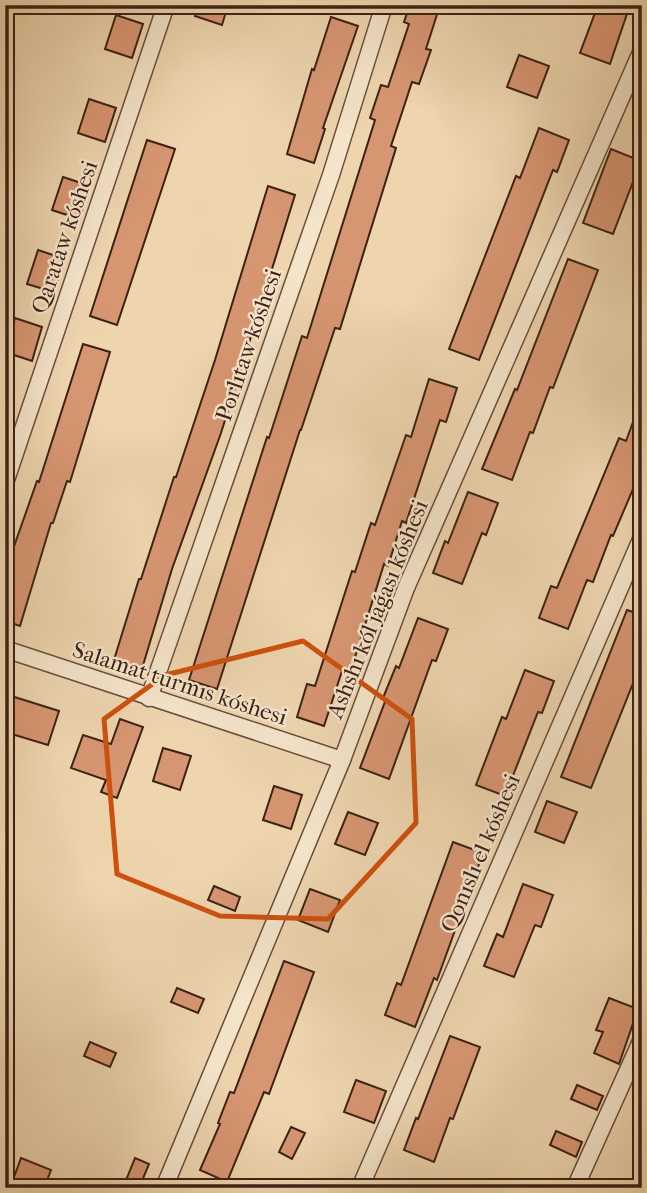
<svg xmlns="http://www.w3.org/2000/svg" width="647" height="1193" viewBox="0 0 647 1193" font-family="'IM FELL French Canon',serif">
<rect width="100%" height="100%" fill="#eed5ae"/>
<filter id="stains"><feTurbulence type="fractalNoise" baseFrequency=".00286" numOctaves="4"/><feColorMatrix values="0 0 0 0 .2 0 0 0 0 .09 0 0 0 0 .02 0 0 0 .5 -.17"/></filter>
<radialGradient id="worn" r=".72"><stop offset=".6" stop-color="#630" stop-opacity="0"/><stop offset="1" stop-color="#630" stop-opacity=".3"/></radialGradient>
<g fill="#d79672" stroke="#3c2116" stroke-width="2">
<path d="M198 5H228L222 25 195 16Z"/>
<path d="M410 5H440L426 49 431 50 419 84 412 82 391 146 396 148 340 329 335 328 301 430H300L217 689 189 680 267 437 269 438 302 336 307 338 375 120 370 118 381 85 388 87 409 24 404 22Z"/>
<path d="M598 5H630L610 64 580 53Z"/>
<path d="M116 15 143 24 132 58 105 49Z"/>
<path d="M331 17 358 26 323 128 325 129 314 163 287 154 312 69 314 70Z"/>
<path d="M519 55 549 66 537 98 507 87Z"/>
<path d="M89 99 116 108 105 142 78 133Z"/>
<path d="M539 128 569 140 557 172 553 170 479 360 449 349 516 176 520 178Z"/>
<path d="M147 140 175 149 117 325 90 316Z"/>
<path d="M611 149 641 161 613 234 583 223Z"/>
<path d="M63 177 90 186 79 219 52 210Z"/>
<path d="M268 186 295 195 221 433 172 569 141 672 113 663 139 579H141L174 477H176L215 360Z"/>
<path d="M38 250 65 259 54 292 27 284Z"/>
<path d="M568 259 598 270 553 388 550 387 533 433 530 432 512 480 482 469 515 389 517 390Z"/>
<path d="M15 318 42 327 32 361 5 352Z"/>
<path d="M83 344 110 352 70 482 67 481 53 523H51L20 626 5 621V572L37 481 39 482Z"/>
<path d="M429 379 457 388 446 422 440 420 406 523 402 521 388 566 384 564 351 670 343 668 324 726 297 717 307 684 315 686 352 571 355 572 371 523 375 525 406 435 411 437Z"/>
<path d="M640 403 642 468 613 536 611 535 593 582 587 580 568 629 539 618 551 586 557 588 619 438 626 441Z"/>
<path d="M468 492 498 503 486 535 482 533 462 584 433 573 445 541 448 543Z"/>
<path d="M627 610 642 615V661L591 788 561 777Z"/>
<path d="M418 618 448 629 436 661 432 660 389 779 360 768 386 699 383 698 396 666 399 668Z"/>
<path d="M525 670 554 681 542 713 538 712 505 796 476 785 502 717 506 719Z"/>
<path d="M5 694 59 711 48 745 5 732Z"/>
<path d="M120 719 143 727 117 798 101 792 106 780 71 768 83 735 111 744Z"/>
<path d="M163 748 191 756 180 790 153 781Z"/>
<path d="M274 786 302 795 291 829 263 820Z"/>
<path d="M547 801 577 812 564 843 535 832Z"/>
<path d="M348 812 378 823 365 855 335 844Z"/>
<path d="M453 842 483 853 437 980 434 978 415 1027 385 1015 397 983 401 985Z"/>
<path d="M523 884 553 895 541 927 535 925 514 977 484 966 497 934 503 937Z"/>
<path d="M214 886 240 897 235 911 208 900Z"/>
<path d="M310 889 340 900 328 932 298 920Z"/>
<path d="M284 961 314 972 269 1094 264 1092 227 1182 200 1170 220 1124 218 1123 230 1092 234 1093Z"/>
<path d="M177 988 204 999 198 1013 171 1002Z"/>
<path d="M609 998 638 1009 619 1064 594 1053 603 1032 596 1030Z"/>
<path d="M450 1036 480 1047 453 1119 450 1118 434 1162 404 1150 416 1118 418 1119Z"/>
<path d="M90 1042 116 1053 110 1067 84 1056Z"/>
<path d="M356 1080 386 1091 374 1123 344 1112Z"/>
<path d="M577 1085 603 1096 597 1110 571 1099Z"/>
<path d="M291 1127 305 1133 292 1159 279 1152Z"/>
<path d="M556 1131 582 1142 576 1157 550 1145Z"/>
<path d="M21 1158 51 1170 44 1188H10Z"/>
<path d="M135 1158 149 1164 139 1188 124 1185Z"/>
</g>
<g fill="none" stroke-linecap="round" stroke-linejoin="round">
<defs>
<g id="street">
<path d="M5 483 166 5"/>
<path d="M5 649 342 760"/>
<path d="M149 698 331 175 384 5"/>
<path d="M164 1188 342 760 406 588 642 50"/>
<path d="M360 1188 642 537"/>
<path d="M575 1188 642 1039"/>
</g>
</defs>
<use href="#street" stroke="#684e3c" stroke-width="19"/>
<use href="#street" stroke="#f4e4ca" stroke-width="16"/>
</g>
<path fill="none" stroke="#ce510e" stroke-width="5" stroke-linejoin="round" d="M303 641 412 719 416 823 328 919 220 916 117 874 104 719 165 675Z"/>
<g text-anchor="middle" stroke-width="5" stroke-linejoin="round" paint-order="stroke">
<g font-size="23" fill="#3c2116" stroke="#f4e4ca">
<text transform="translate(64 237) rotate(-71)" y="8">Qarataw kóshesi</text>
<text transform="translate(248 345) rotate(-71)" y="8">Porlıtaw kóshesi</text>
<text transform="translate(377 609) rotate(-68)" y="8">Ashshı kól jaǵası kóshesi</text>
<text transform="translate(180 683) rotate(18)" y="8">Salamat turmıs kóshesi</text>
<text transform="translate(480 853) rotate(-67)" y="8">Qonıslı el kóshesi</text>
</g>
</g>
<rect width="647" height="1193" fill="none" stroke="#eed5ae" stroke-width="28"/>
<rect x="7" y="7" width="633" height="1179" fill="none" stroke="#3c2116" stroke-width="3.5"/>
<rect x="14" y="14" width="619" height="1165" fill="none" stroke="#3c2116" stroke-width="2"/>
<rect width="100%" height="100%" filter="url(#stains)"/>
<rect width="100%" height="100%" fill="url(#worn)"/>
</svg>
